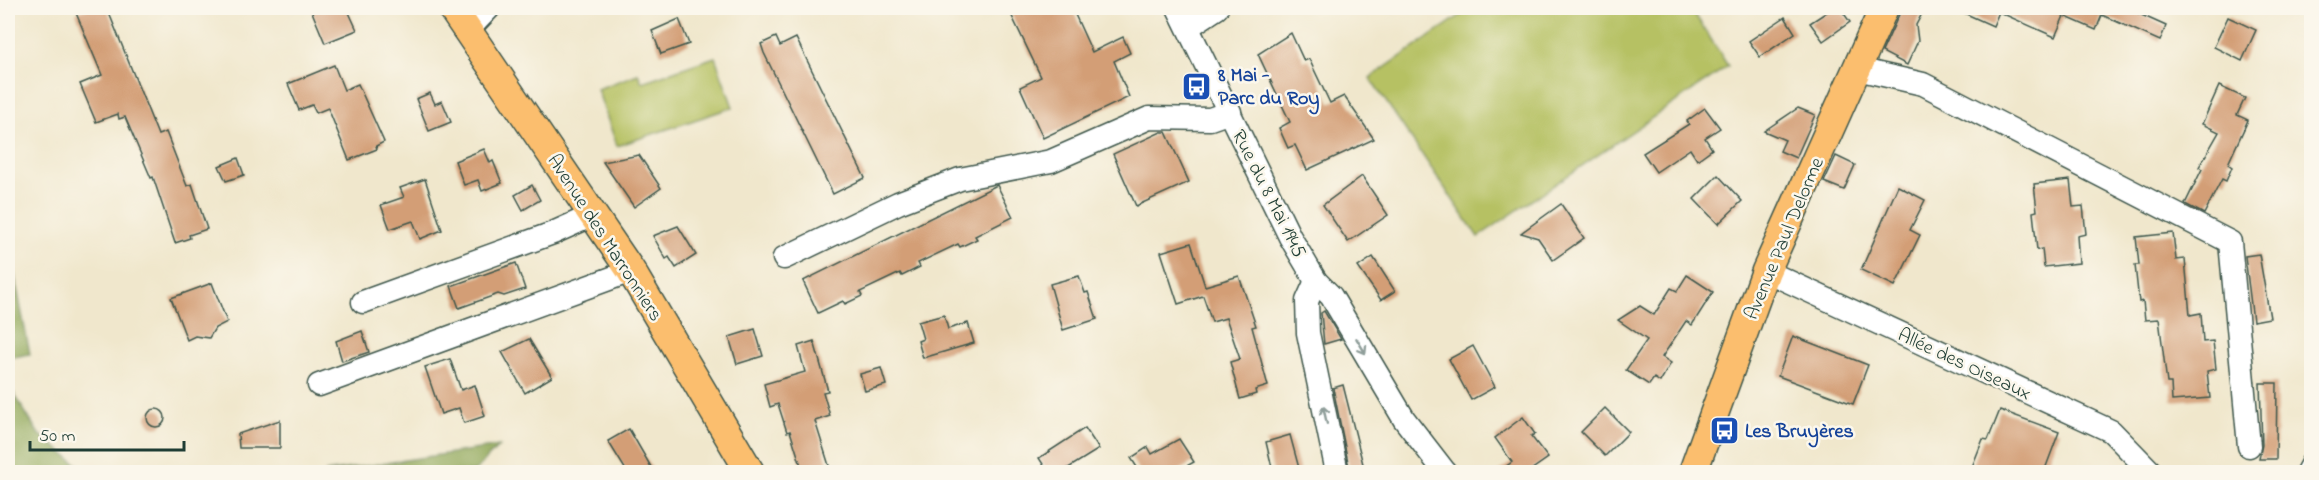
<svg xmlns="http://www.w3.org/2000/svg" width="2319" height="480" viewBox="0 0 2319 480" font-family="'Indie Flower',sans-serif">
<rect width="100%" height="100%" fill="#fbf7ec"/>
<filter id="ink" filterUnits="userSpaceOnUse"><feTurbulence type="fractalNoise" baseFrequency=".0167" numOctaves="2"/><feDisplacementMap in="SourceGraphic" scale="12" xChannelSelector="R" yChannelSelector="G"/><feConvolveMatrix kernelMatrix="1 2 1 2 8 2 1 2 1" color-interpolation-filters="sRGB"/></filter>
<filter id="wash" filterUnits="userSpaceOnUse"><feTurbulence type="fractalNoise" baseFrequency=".008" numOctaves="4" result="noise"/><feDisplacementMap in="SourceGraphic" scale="24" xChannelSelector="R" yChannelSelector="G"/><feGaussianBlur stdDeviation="1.35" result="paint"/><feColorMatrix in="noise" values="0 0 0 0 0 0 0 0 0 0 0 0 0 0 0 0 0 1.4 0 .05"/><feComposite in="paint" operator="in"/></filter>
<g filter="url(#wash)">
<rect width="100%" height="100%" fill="#f0e7cc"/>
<g fill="#b6c163" stroke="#6a7f4c" stroke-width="1.5">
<path d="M1471 8H1691L1728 66 1478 237 1370 78Z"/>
<path d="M715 57 733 107 617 146 597 89 638 74 642 82Z"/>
</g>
<g fill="#90a759" stroke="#587246" stroke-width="1.5">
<path d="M8 243 30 354 8 358Z"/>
<path d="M8 384 38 433 87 472H8Z"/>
<path d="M499 446 474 472H325Z"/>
</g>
<g id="blocks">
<g fill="#d39e76">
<path d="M89 8H107L158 135 166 132 187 186 192 184 207 229 189 235 190 238 175 243 153 177 151 178 125 117 119 119 118 114 96 122 80 84 102 75 76 13Z"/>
<path d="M323 8H347L357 30 325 43 312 12Z"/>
<path d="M1008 8H1072L1092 52 1123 37 1130 53 1114 61 1129 97 1043 138 1020 87 1041 77Z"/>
<path d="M1833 8H1840L1850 22 1823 41 1810 23Z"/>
<path d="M1902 8H1925L1916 25 1918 41 1907 65 1882 52Z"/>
<path d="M1953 8H2126L2166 26 2160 41 2102 15 2096 30 2064 16 2055 37 1999 12 1993 26Z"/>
<path d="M1785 17 1795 33 1760 57 1749 41Z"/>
<path d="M2228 17 2256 30 2242 61 2214 47Z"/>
<path d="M679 19 689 44 661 54 652 31Z"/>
<path d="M1291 33 1304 61 1309 59 1330 103 1344 96 1374 139 1307 170 1295 145 1288 148 1279 128 1290 122 1258 54Z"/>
<path d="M776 37 780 46 796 38 865 178 833 194 764 53 761 44Z"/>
<path d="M334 65 344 90 358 84 384 142 376 146 377 149 349 160 328 108 316 113 312 105 299 110 288 84Z"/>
<path d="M2219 86 2245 98 2237 115 2248 120 2228 164 2232 167 2226 181 2222 179 2204 214 2185 204 2202 169 2199 167 2219 132 2202 124Z"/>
<path d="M430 93 435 104 442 101 451 122 429 131 416 99Z"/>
<path d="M1705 108 1720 128 1705 138 1712 149 1697 160 1690 149 1656 172 1643 153 1689 124 1687 121Z"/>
<path d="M1798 108 1815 115 1796 158 1780 151 1785 140 1764 131Z"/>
<path d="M1161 132H1166L1189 182 1136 206 1113 154Z"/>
<path d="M484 149 490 163 493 161 502 183 482 191 478 180 464 185 455 161Z"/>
<path d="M639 155 661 188 634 207 603 162Z"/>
<path d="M1836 156 1855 165 1844 190 1824 182Z"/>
<path d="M238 158 244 175 226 181 219 166Z"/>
<path d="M1718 175 1742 201 1718 224 1694 199Z"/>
<path d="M1362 176 1388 215 1348 242 1323 205Z"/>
<path d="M425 179 442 230 420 239 413 221 390 229 381 205 404 197 400 188Z"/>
<path d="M2070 180 2073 207 2083 206 2086 234 2077 236 2079 263 2044 267 2042 249 2037 250 2033 212 2037 211 2034 184Z"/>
<path d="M532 185 540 200 523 210 515 195Z"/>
<path d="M997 185 1013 217 975 236 977 239 960 247 958 244 918 263 920 267 902 276 900 273 860 292 862 296 845 304 843 301 818 313 803 281Z"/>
<path d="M1898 186 1925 200 1910 230 1920 235 1895 286 1861 270Z"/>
<path d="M1561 204 1584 238 1553 260 1538 238 1521 233Z"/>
<path d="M678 226 696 255 676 268 669 257 666 259 653 236Z"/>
<path d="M2173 233 2176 260 2185 259 2190 315 2201 313 2203 342 2213 341 2216 369 2207 371 2210 398 2172 401 2171 383H2167L2159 319 2145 320 2143 301 2139 302 2135 265H2139L2136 237Z"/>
<path d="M1191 243 1205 286 1239 276 1256 326 1252 327 1268 386 1255 390 1256 394 1240 399 1230 362 1240 359 1226 318 1212 322 1203 296 1178 304 1161 252Z"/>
<path d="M2259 254 2270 318 2253 321 2245 256Z"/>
<path d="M1373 257 1395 291 1381 300 1358 267Z"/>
<path d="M516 263 525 289 504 296 498 294 459 308 451 286Z"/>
<path d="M1687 275 1713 292 1692 325 1686 321 1662 357 1671 363 1660 382 1654 378 1649 385 1626 370 1647 340 1618 320 1640 306 1654 315 1671 288 1677 291Z"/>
<path d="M1079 276 1085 293 1088 292 1097 319 1063 330 1050 284Z"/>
<path d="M212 283 227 322 215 328 209 338 195 336 187 340 171 298Z"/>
<path d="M1324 311 1341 339 1324 344 1321 313Z"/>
<path d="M944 315 948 329 968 323 974 343 923 358 918 341 923 339 918 322Z"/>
<path d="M755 329 763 356 737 364 729 337Z"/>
<path d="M362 331 369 352 342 361 336 341Z"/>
<path d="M1793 336 1868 365 1853 404 1778 376Z"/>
<path d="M529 339 552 377 525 393 502 352Z"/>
<path d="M814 341 828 391 823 392 830 416 815 421 831 472H803L790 431 787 432 778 404 770 407 764 384 805 372 798 346Z"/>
<path d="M1473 346 1495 387 1471 400 1449 359Z"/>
<path d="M450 359 461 390 475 385 485 416 464 423 459 408 441 414 425 367Z"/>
<path d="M881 368 886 385 865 391 860 374Z"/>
<path d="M2260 383H2277L2276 459H2259L2262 445Z"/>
<path d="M1343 385 1365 472H1350L1333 388Z"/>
<path d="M1605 408 1629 432 1605 456 1581 432Z"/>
<circle cx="156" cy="418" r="9"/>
<path d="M2000 410 2059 432 2044 472H1970L1983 439 1988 440Z"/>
<path d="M1523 417 1535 434 1531 436 1548 458 1528 472H1498L1512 462 1495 438Z"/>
<path d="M280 420V448H239L238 434Z"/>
<path d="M1085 428 1099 449 1062 472H1048L1039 458Z"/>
<path d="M629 429 654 472H627L608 441Z"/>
<path d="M1290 435 1300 472H1273L1266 442Z"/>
<path d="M1179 439 1194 462 1176 472H1140L1131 458 1148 447 1152 454Z"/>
</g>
</g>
</g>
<g filter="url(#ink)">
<use href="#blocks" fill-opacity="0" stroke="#3e564b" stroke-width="1.5"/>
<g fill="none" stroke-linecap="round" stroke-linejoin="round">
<defs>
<g id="minor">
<path d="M1178 8 1290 237 1316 281 1331 296 1404 419 1445 472"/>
<path d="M1188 27 1217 8"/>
<path d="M468 30 489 8"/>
<path d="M1857 69 1923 84 2230 242 2249 446"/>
<path d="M784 258 898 203 960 179 1051 161 1149 118 1210 119 1230 112"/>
<path d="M1766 271 2111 431 2151 472"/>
<path d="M1316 281 1307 301 1308 333 1337 472"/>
<path d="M363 302 553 233 593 215"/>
<path d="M319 385 631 271"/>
<path d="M2307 472 2312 463"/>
</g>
<g id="major">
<path d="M452 8 631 271 750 472"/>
<path d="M1693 472 1766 271 1884 8"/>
</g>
</defs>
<use href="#minor" stroke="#3e564b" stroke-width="25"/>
<use href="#major" stroke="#3e564b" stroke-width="31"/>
<use href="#minor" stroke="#fff" stroke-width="22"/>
<use href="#major" stroke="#fbbe6e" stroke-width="28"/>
</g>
<defs><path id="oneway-shaft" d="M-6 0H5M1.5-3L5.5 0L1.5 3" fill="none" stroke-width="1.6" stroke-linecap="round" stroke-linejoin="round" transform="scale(1.5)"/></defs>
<g stroke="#8f9e9a">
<use href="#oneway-shaft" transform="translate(1361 346) rotate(59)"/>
<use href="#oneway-shaft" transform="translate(1325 415) rotate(-102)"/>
</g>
</g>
<defs>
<symbol id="bus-square" viewBox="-11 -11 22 22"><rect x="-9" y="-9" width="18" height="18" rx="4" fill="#1a4fb4" stroke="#fbf7ec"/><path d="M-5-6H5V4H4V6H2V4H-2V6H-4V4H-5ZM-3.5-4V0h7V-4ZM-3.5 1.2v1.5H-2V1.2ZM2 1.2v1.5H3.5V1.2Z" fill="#fff"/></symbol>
</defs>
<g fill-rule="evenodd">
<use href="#bus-square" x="1180" y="70" width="33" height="33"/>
<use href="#bus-square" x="1708" y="414" width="33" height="33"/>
</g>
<g text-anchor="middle" stroke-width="5" stroke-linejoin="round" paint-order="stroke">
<g font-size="20" font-weight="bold" fill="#164399" stroke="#fbf7ec" text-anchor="start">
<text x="1218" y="81">8 Mai -<tspan x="1218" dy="23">Parc du Roy</tspan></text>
<text x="1745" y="437">Les Bruyères</text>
</g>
<g font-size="20" fill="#1f3d34" stroke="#fbf7ec">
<text transform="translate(1270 193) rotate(63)" y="7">Rue du 8 Mai 1945</text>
<text transform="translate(606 237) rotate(57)" y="7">Avenue des Marronniers</text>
<text transform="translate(1783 238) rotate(-67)" y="7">Avenue Paul Delorme</text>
<text transform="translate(1965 363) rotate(25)" y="7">Allée des Oiseaux</text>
</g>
</g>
<rect width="2319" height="480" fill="none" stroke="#fbf7ec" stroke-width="30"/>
<path d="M30 441v9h154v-9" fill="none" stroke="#1f3d34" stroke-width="3"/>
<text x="39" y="441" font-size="18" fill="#1f3d34" stroke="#fbf7ec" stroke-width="4.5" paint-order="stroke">50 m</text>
</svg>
